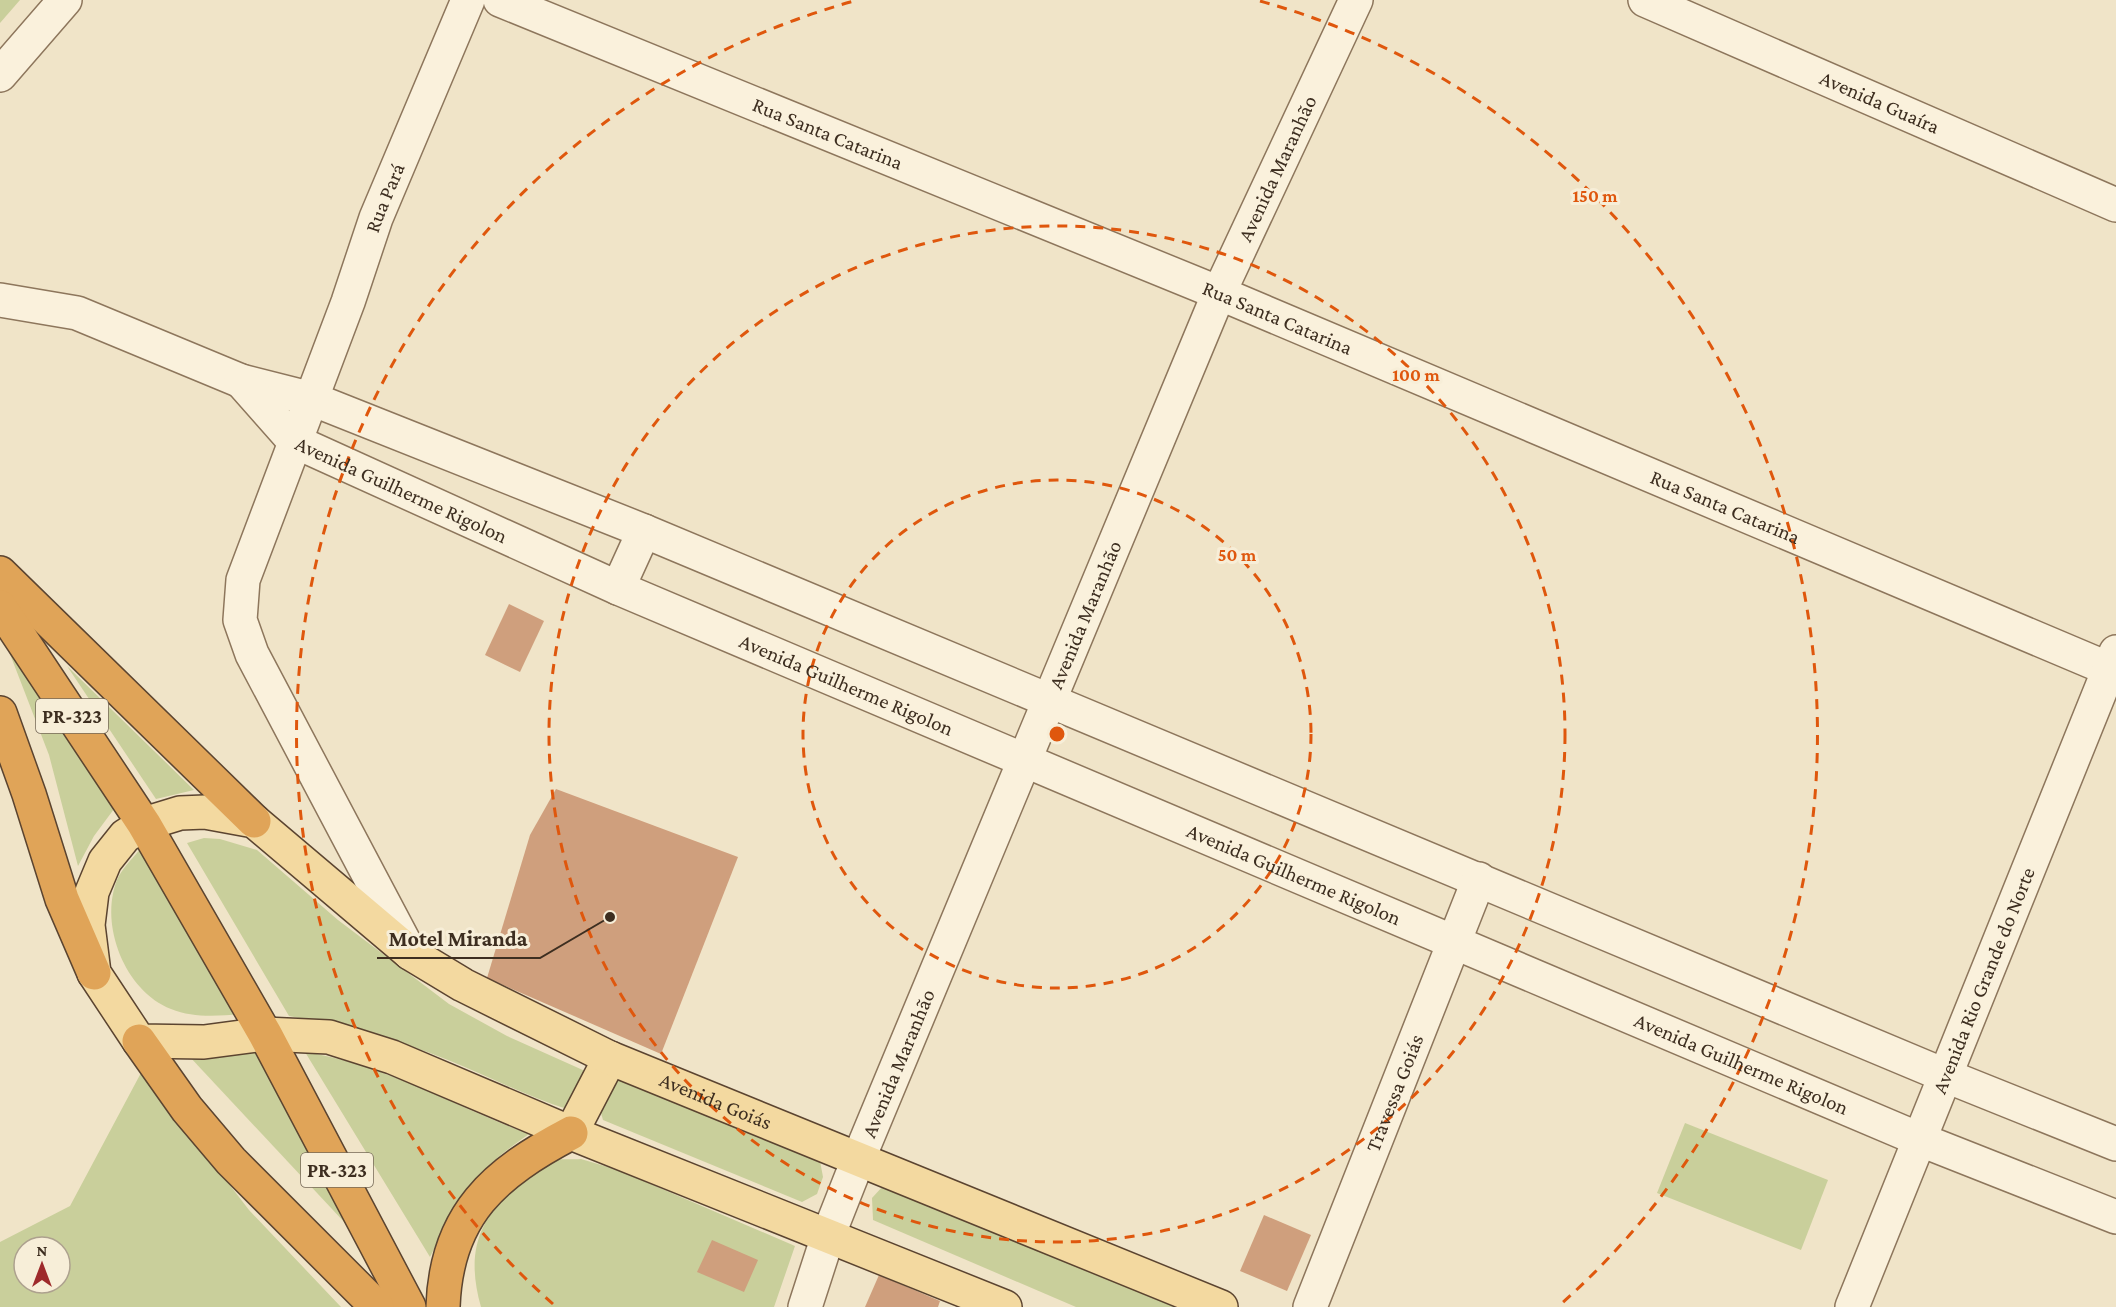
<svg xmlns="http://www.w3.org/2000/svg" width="2116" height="1307" viewBox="0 0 2116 1307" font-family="'Crimson Pro',serif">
<rect width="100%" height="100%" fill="#f0e4c8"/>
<g fill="#c9cf9b" fill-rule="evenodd">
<path d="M0 0H20L0 23Z"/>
<path d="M3 636 114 809 94 836 78 866 49 755Z"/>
<path d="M67 666 194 790 156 799Z"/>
<path d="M204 838 220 839 257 850 338 920 449 1004 507 1036 585 1071 567 1109C526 1096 488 1076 448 1060 397 1039 343 1026 289 1016L187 843Z"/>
<path d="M142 847 240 1014C218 1016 193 1018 171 1009 125 991 99 925 117 880 122 868 134 857 142 847Z"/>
<path d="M256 1045 374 1254 189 1056Z"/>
<path d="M305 1052C387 1065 453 1106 529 1134 500 1154 470 1178 453 1210 444 1226 438 1242 430 1257Z"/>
<path d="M142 1071 249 1210 341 1307H0V1242L70 1206ZM24 1247H60V1283H24Z"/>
<path d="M620 1079 820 1161 823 1177 817 1194 802 1202 603 1120 598 1103 605 1085Z"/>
<path d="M1685 1123 1828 1180 1801 1250 1657 1193Z"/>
<path d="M581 1159 618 1170 795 1246 774 1307H481C466 1254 477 1219 519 1184 526 1177 535 1167 544 1162 553 1158 570 1160 581 1159Z"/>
<path d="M883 1186 1194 1307H1076L873 1220 872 1198Z"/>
</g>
<g fill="#cf9f7d">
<path d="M509 604 544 621 520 672 485 655Z"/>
<path d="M556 789 738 857 661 1054 487 978 530 835Z"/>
<path d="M1264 1215 1311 1235 1287 1291 1240 1271Z"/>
<path d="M712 1240 758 1260 744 1292 697 1272Z"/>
<path d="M879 1275 940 1301 938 1307H865Z"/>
</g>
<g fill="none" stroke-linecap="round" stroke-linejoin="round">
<defs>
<g id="minor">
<path id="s1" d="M500 0 1219 293 2116 672"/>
<path id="s2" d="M1645 0 2116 205"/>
<path d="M0 75 65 0"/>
<path d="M0 300 77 313 241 381 312 399 644 531 1944 1075 2116 1144"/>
<path id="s3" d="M241 381 294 441 618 588 1921 1140 2116 1217"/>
<path d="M618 588 644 531"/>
<path id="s4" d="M410 953 252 654 240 620 243 580 348 302 376 218 468 0"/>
<path id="s5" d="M805 1307 828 1236 858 1160 1219 293 1356 0"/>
<path id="s6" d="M1310 1307 1479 879"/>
<path id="s7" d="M1852 1307 2116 652"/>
</g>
<g id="major">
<path d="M571 1133 610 1058"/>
<path id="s8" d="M1005 1307 571 1133 392 1057 329 1037 265 1034 204 1042 139 1041 94 973 88 925 92 892 105 861 125 836 144 824 180 813 205 812 254 821 410 953 463 985 610 1058 1221 1307"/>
</g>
<g id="highway">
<path d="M0 573 254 821"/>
<path d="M0 607 144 824 265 1034 409 1307"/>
<path d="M0 713 29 794 62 899 94 973"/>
<path d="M139 1041 187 1109 231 1161 377 1307"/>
<path d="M443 1307C446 1214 495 1173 571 1133"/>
</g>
</defs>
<use href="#minor" stroke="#8d765c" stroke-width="36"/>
<use href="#major" stroke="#5b4430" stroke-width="36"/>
<use href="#highway" stroke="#5b4430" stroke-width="36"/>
<use href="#minor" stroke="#faf1dc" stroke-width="33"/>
<use href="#major" stroke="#f3d9a0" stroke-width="33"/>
<use href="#highway" stroke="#e0a458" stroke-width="33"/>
</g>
<g fill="none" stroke="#df570d" stroke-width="3" stroke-dasharray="10 8">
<circle cx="1057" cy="734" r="254"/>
<circle cx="1057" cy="734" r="508"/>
<path d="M553 1304A761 761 0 0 1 854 1M1260 1A761 761 0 0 1 1561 1304"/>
</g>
<g text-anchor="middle" stroke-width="6" stroke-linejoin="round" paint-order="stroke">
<g fill="#f7eed8" stroke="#756857" stroke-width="1.5">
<rect x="36" y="699" width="72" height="34" rx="4.5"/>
<rect x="301" y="1153" width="72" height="34" rx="4.5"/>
</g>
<g font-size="20" font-weight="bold" fill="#3d2e20">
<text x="72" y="723">PR-323</text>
<text x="337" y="1177">PR-323</text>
</g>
<g font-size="21" fill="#3d2e20" stroke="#f7eed8">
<text dy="7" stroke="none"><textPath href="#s2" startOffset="256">Avenida Guaíra</textPath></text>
<text dy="7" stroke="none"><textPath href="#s1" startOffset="354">Rua Santa Catarina</textPath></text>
<text dy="7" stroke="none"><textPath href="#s5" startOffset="1233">Avenida Maranhão</textPath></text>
<text dy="7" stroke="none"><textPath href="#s4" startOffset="822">Rua Pará</textPath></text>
<text dy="7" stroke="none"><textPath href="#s1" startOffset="840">Rua Santa Catarina</textPath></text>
<text dy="7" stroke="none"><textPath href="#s3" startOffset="198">Avenida Guilherme Rigolon</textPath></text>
<text dy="7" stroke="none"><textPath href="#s1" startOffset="1326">Rua Santa Catarina</textPath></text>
<text dy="7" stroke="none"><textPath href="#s5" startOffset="747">Avenida Maranhão</textPath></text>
<text dy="7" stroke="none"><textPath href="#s3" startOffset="684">Avenida Guilherme Rigolon</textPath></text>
<text dy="7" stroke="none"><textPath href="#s3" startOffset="1170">Avenida Guilherme Rigolon</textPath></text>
<text dy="7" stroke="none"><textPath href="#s7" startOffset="352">Avenida Rio Grande do Norte</textPath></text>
<text dy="7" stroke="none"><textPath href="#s5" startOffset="261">Avenida Maranhão</textPath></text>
<text dy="7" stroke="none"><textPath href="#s3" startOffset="1656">Avenida Guilherme Rigolon</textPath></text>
<text dy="7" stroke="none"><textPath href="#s6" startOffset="230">Travessa Goiás</textPath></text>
<text dy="7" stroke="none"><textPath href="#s8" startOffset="1827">Avenida Goiás</textPath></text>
</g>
</g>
<circle cx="1057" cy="734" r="9" fill="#df570d" stroke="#f7eed8" stroke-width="3"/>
<g font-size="18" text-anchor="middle" font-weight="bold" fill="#df570d" stroke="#f7eed8" stroke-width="6" stroke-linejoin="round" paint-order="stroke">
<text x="1595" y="202">150 m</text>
<text x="1416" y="381">100 m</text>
<text x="1237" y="561">50 m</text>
</g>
<path fill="none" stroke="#3d2e20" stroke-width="2" d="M610 917L540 958H377"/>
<circle fill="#3d2e20" stroke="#f7eed8" stroke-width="2" cx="610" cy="917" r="6"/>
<g font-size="22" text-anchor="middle" font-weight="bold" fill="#3d2e20" stroke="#f7eed8" stroke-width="6" stroke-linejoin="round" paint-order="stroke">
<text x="458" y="946">Motel Miranda</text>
</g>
<g transform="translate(42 1265)"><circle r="28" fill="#f7eed8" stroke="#ada18e" stroke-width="1.5"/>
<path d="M0-4.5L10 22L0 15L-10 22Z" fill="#9e2a2b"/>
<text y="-9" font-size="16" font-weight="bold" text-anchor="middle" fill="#3d2e20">N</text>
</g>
</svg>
